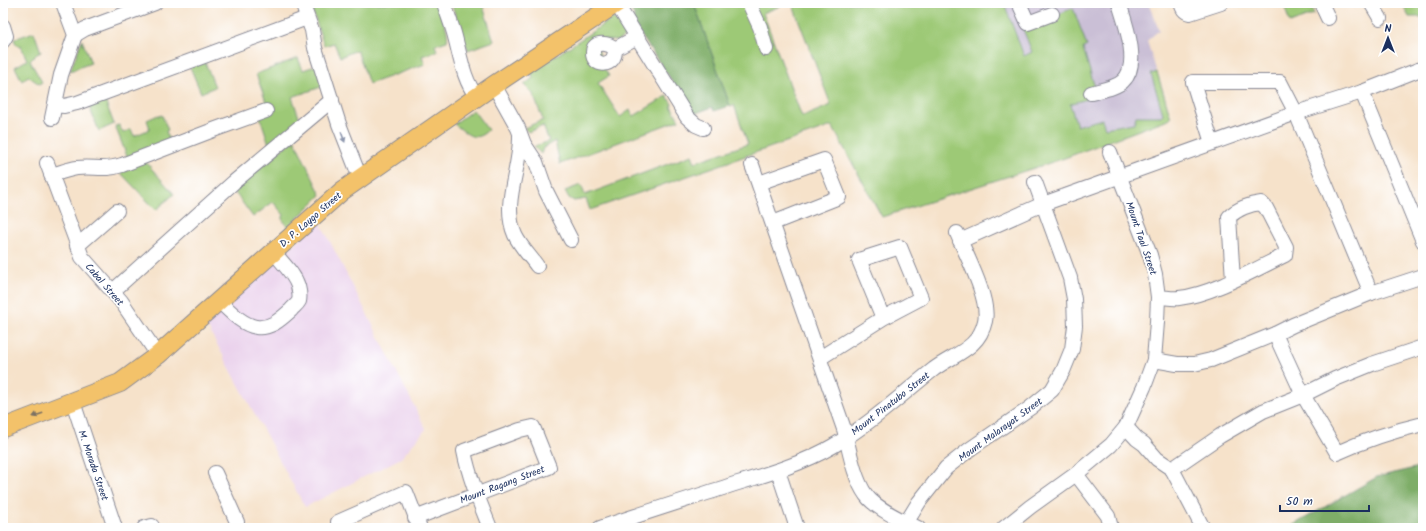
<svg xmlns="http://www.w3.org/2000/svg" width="1426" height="531" viewBox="0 0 1426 531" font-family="Kalam,sans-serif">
<rect width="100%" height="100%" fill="#fff"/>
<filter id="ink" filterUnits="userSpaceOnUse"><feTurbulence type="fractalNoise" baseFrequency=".025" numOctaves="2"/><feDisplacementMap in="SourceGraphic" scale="8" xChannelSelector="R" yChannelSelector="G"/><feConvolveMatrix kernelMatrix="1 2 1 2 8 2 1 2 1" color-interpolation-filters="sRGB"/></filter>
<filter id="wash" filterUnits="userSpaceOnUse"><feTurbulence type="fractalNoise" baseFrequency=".012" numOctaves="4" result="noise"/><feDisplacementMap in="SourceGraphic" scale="16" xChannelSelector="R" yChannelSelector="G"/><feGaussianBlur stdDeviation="0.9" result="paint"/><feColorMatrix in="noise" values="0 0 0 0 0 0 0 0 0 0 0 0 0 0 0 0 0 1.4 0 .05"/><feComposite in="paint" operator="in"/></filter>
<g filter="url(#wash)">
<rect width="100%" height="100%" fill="#f6e2ca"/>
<path fill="#ead1ec" d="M320 222 426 429 401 458 305 507 206 324 231 300Z"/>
<path fill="#cabfd6" d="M1004 3H1148L1159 30 1147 41 1171 118 1062 159Z"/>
<g fill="#9dc976" stroke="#5c7c6a">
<path d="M329 3H436C440 13 450 31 447 41L435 45 437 51 422 56 425 64 369 84 357 50 340 57 334 43 324 46 312 9Z"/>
<path d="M451 3H482L494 41 468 50Z"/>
<path d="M694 3H788L763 13 802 117 831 105 792 3H1004L1024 56 1032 52 1023 29 1073 8 1087 46 1083 48 1095 88 1090 98 1070 104 1077 126 1102 119 1105 128 1134 123 1136 116H1161L1163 114 1151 74 1157 72 1171 118 1062 159 882 217 832 126 590 210 586 199 574 201 569 198 565 191 581 185 585 195 692 155 695 162 748 144 734 105 730 106Z"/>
<path d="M1283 3H1310L1314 14 1290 23Z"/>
<path d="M1402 3H1423V17H1409Z"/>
<path d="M613 18 616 21 621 22 628 32 627 35 617 41 595 39 603 66 609 76 598 83 620 117 630 110 634 116 667 96 672 104 671 106 679 120 560 164 555 141 543 148 541 154 534 147 549 141 543 126 528 132 524 128 543 120 533 94 524 85 533 78 531 72Z"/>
<path d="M34 32 41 52 37 54 30 61 42 82 39 84 28 76 22 81 15 67 27 60 21 46 19 47 15 42 14 39Z"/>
<path d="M82 40 91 63 70 71Z"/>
<path d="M298 58 303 70 318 65 324 86 292 97 300 120 269 144 260 117 270 113 256 74Z"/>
<path d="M205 62 215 87 201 93 190 67Z"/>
<path d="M104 98 114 124 99 131 88 104Z"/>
<path d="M473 110 488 130C474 144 467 133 454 124Z"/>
<path d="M158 115 159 116 162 115 168 130 166 131 170 142 128 159 115 126 119 125 123 133 131 129 134 136 150 129 147 120Z"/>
<path d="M294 139 321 195 288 227 282 219 284 215 273 202 253 217 233 190Z"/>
<path d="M144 160 174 194 156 210 118 170Z"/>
</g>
<g fill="#7ead67" stroke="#4c6e62">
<path d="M638 3H694L730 106 714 111 712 107 694 114 633 23 634 15 630 8Z"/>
<path d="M1423 466V528H1288L1377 477Z"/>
</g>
</g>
<g filter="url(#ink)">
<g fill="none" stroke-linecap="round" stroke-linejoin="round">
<defs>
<g id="minor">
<path d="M302 3 312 30 315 48 339 124 360 178"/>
<path d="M444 3C447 13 451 23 454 33 460 54 463 80 477 97"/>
<path d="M616 3 687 117 696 125 703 128"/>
<path d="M749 3 760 27 766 49"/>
<path d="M1019 3 1028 23 1052 14"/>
<path d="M1181 3C1183 9 1184 12 1190 13L1221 3"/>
<path d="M1321 3 1328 18"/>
<path d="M1371 3 1380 18"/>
<path d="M3 26 6 36 3 41"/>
<path d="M75 35 85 29 155 3"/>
<path d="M615 49C616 68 592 68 593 52 593 40 609 43 615 49L637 37"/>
<path d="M494 85 518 128 524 144 536 162 546 191 571 240"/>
<path d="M1362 92 1423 241"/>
<path d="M1091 93C1101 90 1116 88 1123 81 1141 65 1125 22 1119 3"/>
<path d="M55 105 64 106 77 103 307 18"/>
<path d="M52 118 61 75 75 35 63 3"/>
<path d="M520 136C521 169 501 203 515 235 520 246 530 256 537 266"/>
<path d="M1212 143 1193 82H1280L1296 113 1371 293"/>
<path d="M47 163 82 257 121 301 158 355"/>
<path d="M752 165 844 429C849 448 854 479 866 495 876 509 903 521 918 528"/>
<path d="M51 175C60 173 68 169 77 168 94 166 104 171 122 165L216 129 266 111"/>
<path d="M759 183 824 160 839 197 773 223"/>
<path d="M960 241 1043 204 1296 113 1362 92 1423 68"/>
<path d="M77 246 117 211"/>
<path d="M113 291 234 182 332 100"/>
<path d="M1158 297C1165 297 1172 299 1179 298 1211 295 1256 269 1285 255L1286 247 1266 208 1261 203C1250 204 1237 209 1229 217L1233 280"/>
<path d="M219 301C230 311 241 324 256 327 271 329 281 319 291 310 293 307 297 305 299 301 300 297 299 290 298 286 294 273 281 262 273 251"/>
<path d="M1275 334 1303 395 1337 453C1365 440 1393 431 1423 424"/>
<path d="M820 358 883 318 921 298 900 247 859 260 883 318"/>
<path d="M1154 360 1177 364H1194L1211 360 1275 334 1293 325 1371 293 1423 276"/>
<path d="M73 402 115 528"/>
<path d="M1126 427 1137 439 1144 444 1157 459 1172 469 1203 528"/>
<path d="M1172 469 1220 436 1263 411 1303 395 1335 379 1372 364 1423 347"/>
<path d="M778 471 797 528"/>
<path d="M215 473 237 522 236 528"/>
<path d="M1076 474 1108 516 1111 528"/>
<path d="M415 518 549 467 533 427 520 430 464 451C469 477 480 503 490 528"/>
<path d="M144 528 152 526"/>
<path d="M340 528 338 522 406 492 420 528"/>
<path d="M600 528C646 512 692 498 738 483 771 473 804 463 833 446 870 424 901 395 934 369 954 354 979 349 985 321 990 299 966 255 957 233"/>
<path d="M903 528 919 502 946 468 970 449 1030 408 1052 390 1063 371 1072 349 1075 326 1074 299 1070 278 1035 182"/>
<path d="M1004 528 1030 507 1076 474 1111 445 1126 427 1144 387 1154 360 1157 322 1158 297 1155 274 1150 255 1110 152"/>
</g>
<path id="major" d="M3 428 120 383 158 355 342 191 494 85 617 3"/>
</defs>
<use href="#minor" stroke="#888894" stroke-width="16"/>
<use href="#major" stroke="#888894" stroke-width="20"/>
<use href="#minor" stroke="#fff" stroke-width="14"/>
<use href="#major" stroke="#f3c26a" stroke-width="18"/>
</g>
<defs><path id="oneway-solid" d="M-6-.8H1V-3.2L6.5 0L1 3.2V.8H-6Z"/></defs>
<use fill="#8d97ae" href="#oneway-solid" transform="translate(343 137) rotate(70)"/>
<use fill="#7c7163" href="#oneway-solid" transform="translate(38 415) rotate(160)"/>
</g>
<g text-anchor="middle" stroke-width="3.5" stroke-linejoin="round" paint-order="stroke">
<g font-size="10" fill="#1b2f5e" stroke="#fff">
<text transform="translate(310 219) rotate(-41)" y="4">D. P. Laygo Street</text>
<text transform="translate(1142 238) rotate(71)" y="4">Mount Taal Street</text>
<text transform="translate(105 284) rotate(49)" y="4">Cabal Street</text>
<text transform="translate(890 403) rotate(-38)" y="4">Mount Pinatubo Street</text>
<text transform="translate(1000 429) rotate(-36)" y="4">Mount Malarayat Street</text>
<text transform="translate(94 465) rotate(71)" y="4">M. Morada Street</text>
<text transform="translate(502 484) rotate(-21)" y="4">Mount Ragang Street</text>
</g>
</g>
<rect width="1426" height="531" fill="none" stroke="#fff" stroke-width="16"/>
<g transform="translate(1388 38)" stroke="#ffffff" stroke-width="3" paint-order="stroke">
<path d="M0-3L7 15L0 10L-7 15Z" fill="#1b2f5e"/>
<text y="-6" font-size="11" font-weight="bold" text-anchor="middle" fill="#1b2f5e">N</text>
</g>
<path d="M1280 505v6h89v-6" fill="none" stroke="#1b2f5e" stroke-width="2"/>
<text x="1286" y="505" font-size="12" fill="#1b2f5e" stroke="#ffffff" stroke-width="3" paint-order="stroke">50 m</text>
</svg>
